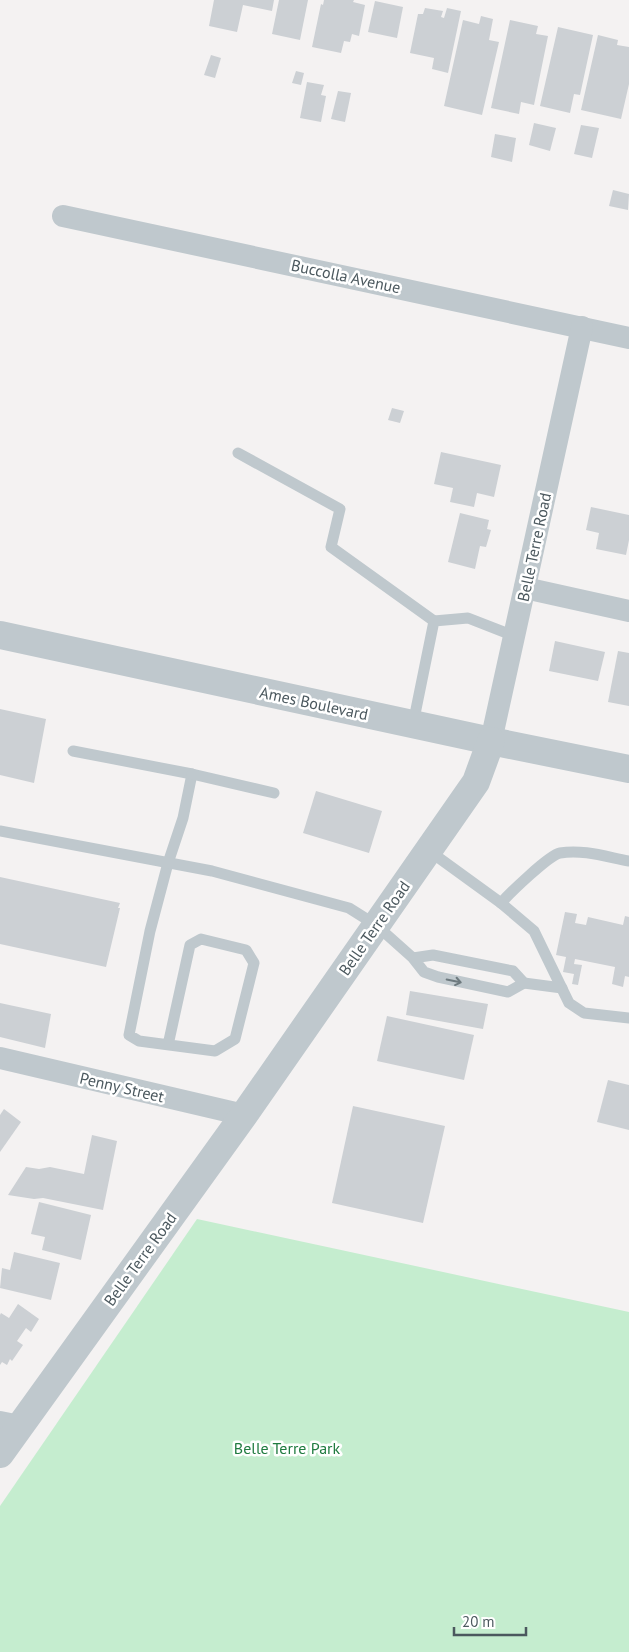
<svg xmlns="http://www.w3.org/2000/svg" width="629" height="1652" viewBox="0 0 629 1652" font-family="'PT Sans',sans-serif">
<rect width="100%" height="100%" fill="#f4f2f2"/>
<path fill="#c5edcf" d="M197 1219 629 1312V1652H0V1506Z"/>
<g fill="#ccd0d4">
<path d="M214 0H274L272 11 243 5 237 32 209 26Z"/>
<path d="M279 0H308L300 40 272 34Z"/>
<path d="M324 0H354L353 2 365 5 359 36 352 34 350 42 344 41 341 53 312 47 321 4 323 5Z"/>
<path d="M375 1 403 7 397 38 368 32Z"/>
<path d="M425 8 443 11 441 17 444 18 447 8 461 11 448 73 432 69 434 58 410 53 418 14H423Z"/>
<path d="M481 16 493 19 489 40 499 42 482 115 444 106 463 20 479 24Z"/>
<path d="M510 20 538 26 536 34 548 36 534 105 521 102 519 114 491 108Z"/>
<path d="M558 27 593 35 580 95 574 94 570 113 540 106Z"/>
<path d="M598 35 618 40 617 45 629 47V84L621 119 581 110Z"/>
<path d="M211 55 221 58 215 78 204 75Z"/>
<path d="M296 71 304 73 301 85 292 83Z"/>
<path d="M307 82 324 85 321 95 326 96 321 122 300 118Z"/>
<path d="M338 91 351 93 345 122 331 119Z"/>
<path d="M534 123 556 128 550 151 529 145Z"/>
<path d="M581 125 599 128 592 158 574 154Z"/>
<path d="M495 134 516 138 512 162 491 157Z"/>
<path d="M613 190 629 194 628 210 609 206Z"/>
<path d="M392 408 404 411 400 423 388 420Z"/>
<path d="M441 452 501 465 494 497 477 493 474 507 450 502 453 488 434 484Z"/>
<path d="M591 507 629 515V540L626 555 596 549 599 533 586 530Z"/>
<path d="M460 513 489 520 487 529 491 530 486 547 480 546 475 569 448 562Z"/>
<path d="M555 641 605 652 598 681 549 671Z"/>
<path d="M618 651 629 653V706L608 702Z"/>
<path d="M0 709 46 719 34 783 0 775Z"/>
<path d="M316 791 382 811 369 853 303 833Z"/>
<path d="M0 877 120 903 118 908H120L106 967 0 944Z"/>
<path d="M565 912 577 914 575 923 586 925 588 917 623 925 625 916 629 917V977L625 976 623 987 612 984 615 967 575 959 574 964 582 965 578 985 572 984 574 974 563 972 566 957 556 955Z"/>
<path d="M410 991 488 1004 483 1029 406 1015Z"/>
<path d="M0 1003 51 1014 45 1048 0 1037Z"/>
<path d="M387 1016 474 1035 464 1080 377 1061Z"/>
<path d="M608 1080 629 1085V1130L597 1122Z"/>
<path d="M353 1106 445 1126 423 1223 332 1203Z"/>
<path d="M4 1109 21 1122 0 1152V1115Z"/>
<path d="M92 1135 117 1141 103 1210 43 1198 34 1199 8 1195 26 1167 39 1169 50 1167 84 1174Z"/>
<path d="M39 1202 91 1215 81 1260 42 1250 45 1237 31 1234Z"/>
<path d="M14 1252 60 1263 51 1300 0 1288 2 1268 10 1270Z"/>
<path d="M18 1304 39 1319 31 1332 26 1328 17 1341 23 1345 12 1361 10 1359 7 1365 2 1362 0 1365V1315L1 1313 9 1318Z"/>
</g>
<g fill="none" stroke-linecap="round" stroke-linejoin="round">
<g stroke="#bfc8cd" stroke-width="11">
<path d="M238 453 340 509 331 547 434 621"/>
<path d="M413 724 434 621 468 618 514 636"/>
<path d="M73 751 192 774 183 818 168 863 150 931 129 1035 139 1041 215 1051 235 1039 254 963 246 950 201 939 190 945 168 1045"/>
<path d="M192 774 274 793"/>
<path d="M0 831 212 871 349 908 376 925 413 958 424 972 438 977 508 992 524 983 513 971 433 955 413 958"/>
<path d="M428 850 501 903C510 893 549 855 560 853 583 849 607 857 629 861"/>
<path d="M501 903 534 931 569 1003 584 1013 629 1018"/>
<path d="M524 983 562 988"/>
</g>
<g stroke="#bfc8cd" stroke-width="22">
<path d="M63 216 629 338"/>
<path d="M525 588 629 611"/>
<path d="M491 741 582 327"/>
<path d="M0 1058 244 1115"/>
<path d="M0 1422 20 1426"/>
</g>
<g stroke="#bfc8cd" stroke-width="28">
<path d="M0 635 491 741 629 769"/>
<path d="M0 1454 244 1115 476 782 491 741"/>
</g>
</g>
<defs><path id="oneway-shaft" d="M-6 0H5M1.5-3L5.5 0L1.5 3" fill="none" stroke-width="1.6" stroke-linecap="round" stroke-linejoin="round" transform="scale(1.25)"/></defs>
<use stroke="#6e7a7f" href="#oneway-shaft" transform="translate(454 981) rotate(12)"/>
<g text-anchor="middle" stroke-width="5" stroke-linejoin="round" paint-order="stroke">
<g font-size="16" fill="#4b585e" stroke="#fff">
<text transform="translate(346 276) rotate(12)" y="6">Buccolla Avenue</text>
<text transform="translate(534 547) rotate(-78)" y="6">Belle Terre Road</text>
<text transform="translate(314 703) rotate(12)" y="6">Ames Boulevard</text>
<text transform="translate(374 928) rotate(-55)" y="6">Belle Terre Road</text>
<text transform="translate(122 1087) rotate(13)" y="6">Penny Street</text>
<text transform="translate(140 1259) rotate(-54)" y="6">Belle Terre Road</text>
</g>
<g font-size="16" fill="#207b40" stroke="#fff">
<text x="287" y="1454">Belle Terre Park</text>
</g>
</g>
<path d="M454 1627v8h72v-8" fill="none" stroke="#4b585e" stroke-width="2.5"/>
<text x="462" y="1627" font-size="15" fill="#4b585e" stroke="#ffffff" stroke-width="4" paint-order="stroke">20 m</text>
</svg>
